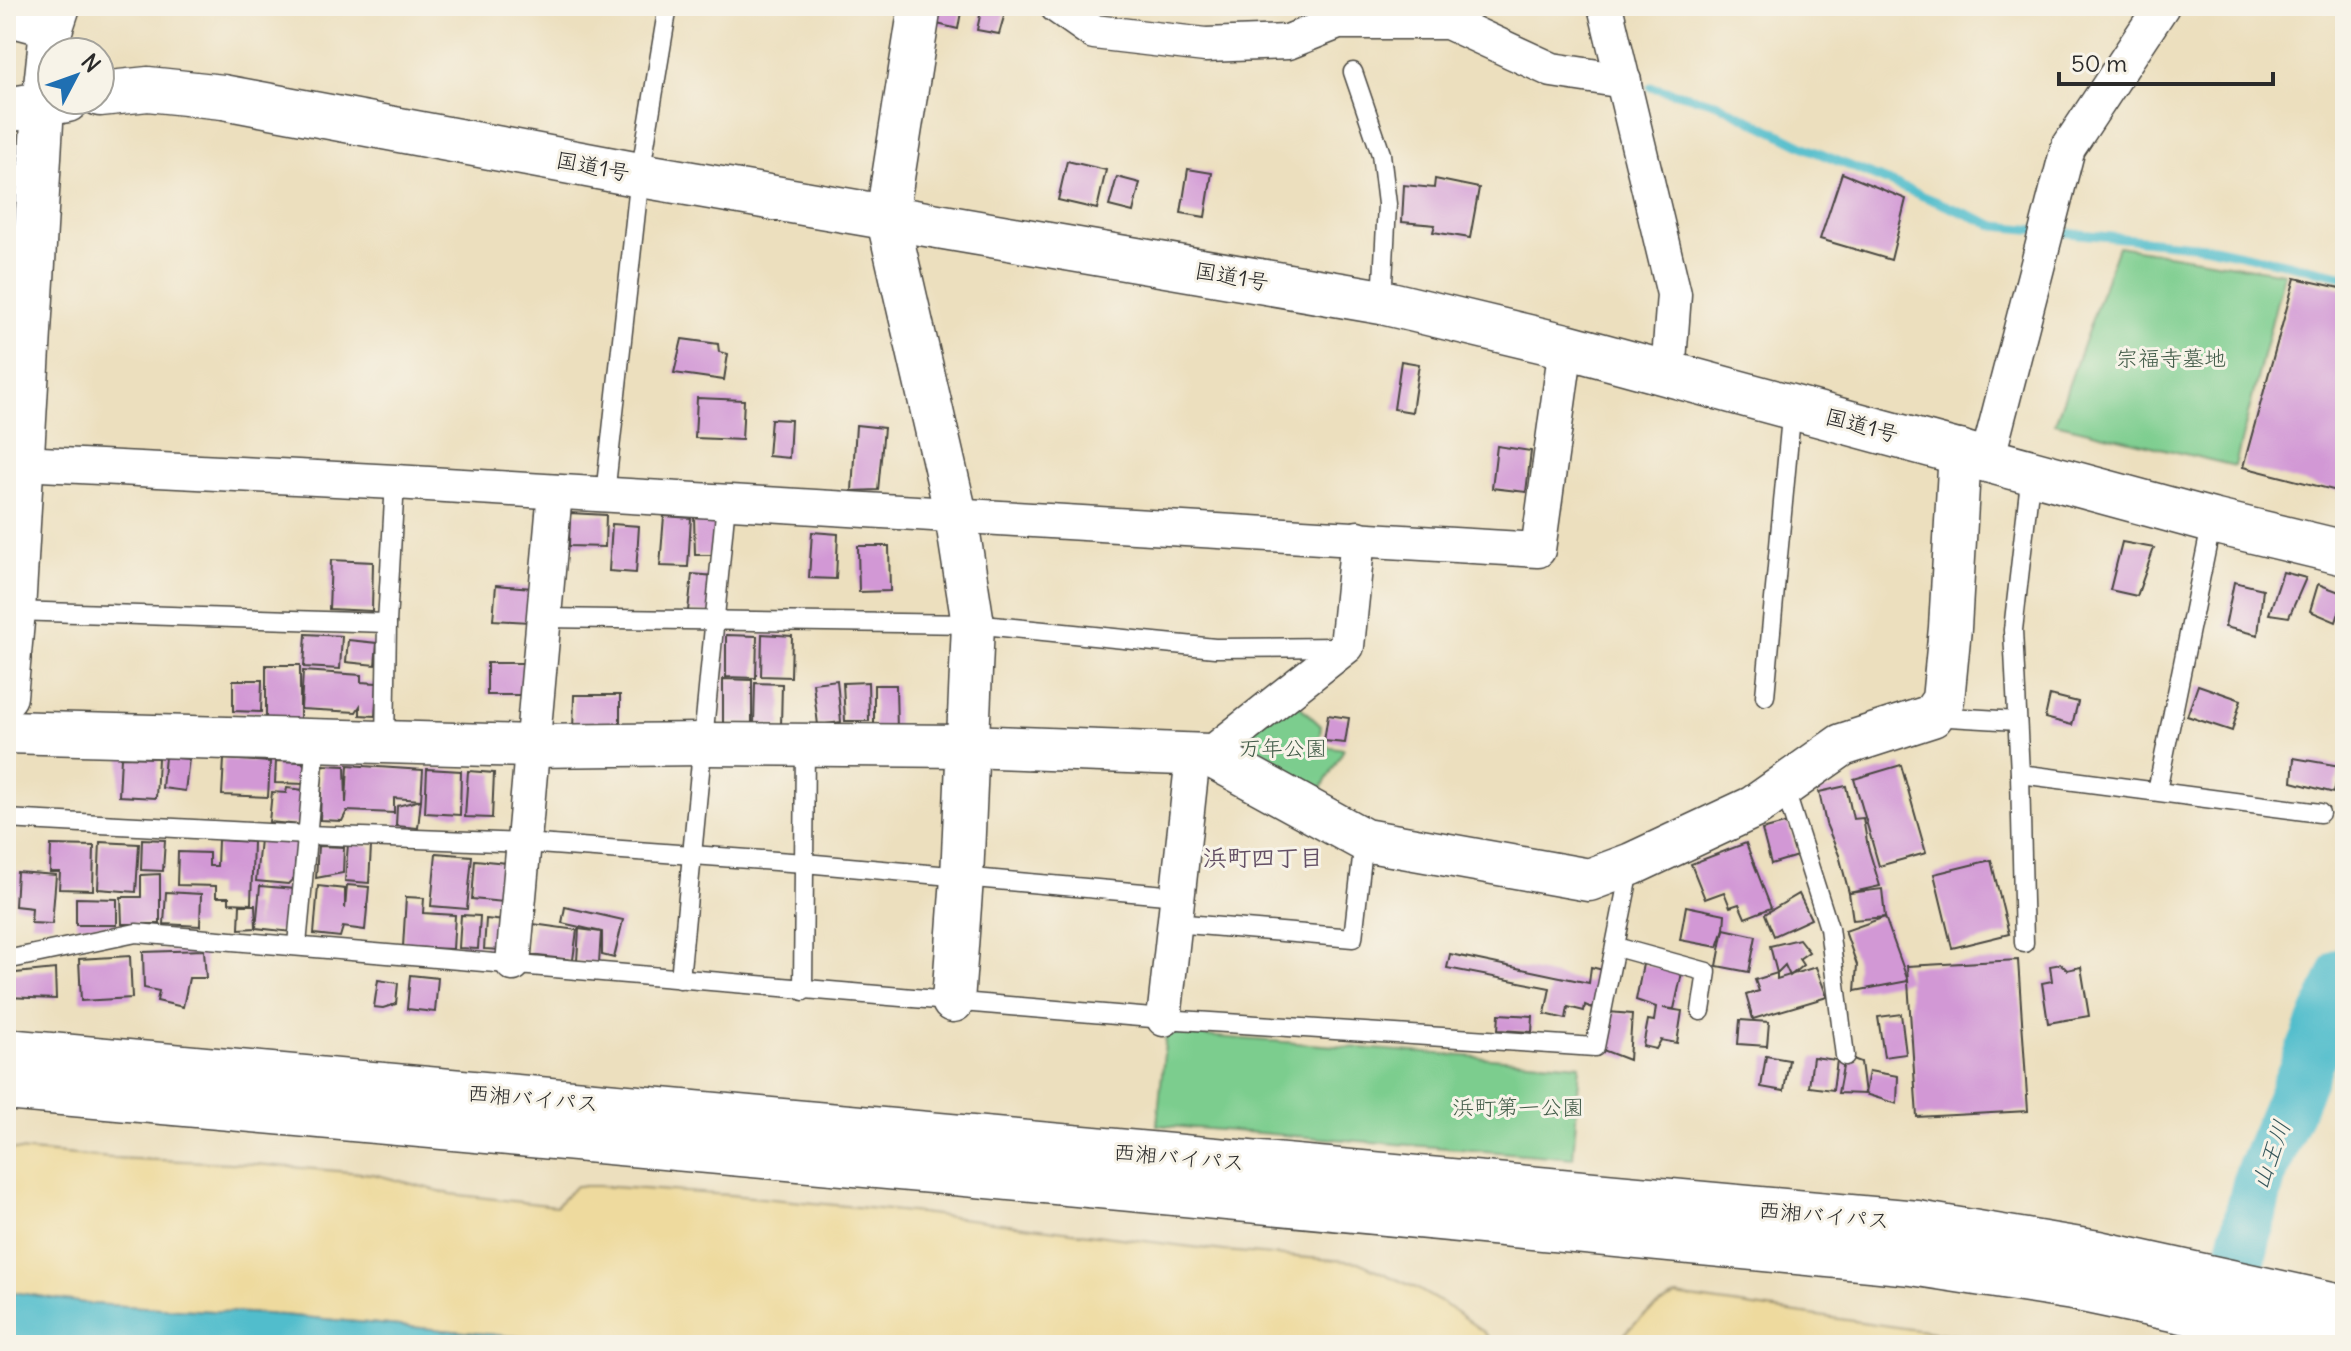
<svg xmlns="http://www.w3.org/2000/svg" width="2351" height="1351" viewBox="0 0 2351 1351" font-family="Delius,'Klee One',sans-serif">
<rect width="100%" height="100%" fill="#f7f3e8"/>
<filter id="ink" filterUnits="userSpaceOnUse"><feTurbulence type="fractalNoise" baseFrequency=".0125" numOctaves="2"/><feDisplacementMap in="SourceGraphic" scale="16" xChannelSelector="R" yChannelSelector="G"/><feConvolveMatrix kernelMatrix="1 2 1 2 8 2 1 2 1" color-interpolation-filters="sRGB"/></filter>
<filter id="wash" filterUnits="userSpaceOnUse"><feTurbulence type="fractalNoise" baseFrequency=".006" numOctaves="4" result="noise"/><feDisplacementMap in="SourceGraphic" scale="32" xChannelSelector="R" yChannelSelector="G"/><feGaussianBlur stdDeviation="1.8" result="paint"/><feColorMatrix in="noise" values="0 0 0 0 0 0 0 0 0 0 0 0 0 0 0 0 0 1.4 0 .05"/><feComposite in="paint" operator="in"/></filter>
<g filter="url(#wash)">
<rect width="100%" height="100%" fill="#ecdfbe"/>
<g fill="#7ccd8e" stroke="#547c5c" stroke-width="2">
<path d="M2118 246 2284 273 2235 466 2055 423Z"/>
<path d="M1291 698 1321 726 1319 745 1344 749 1312 805 1221 754Z"/>
<path d="M1166 1033 1580 1065 1573 1158 1157 1125Z"/>
</g>
<g fill="#eeda9e" stroke="#8c8264" stroke-width="2">
<path d="M6 1149 111 1158 255 1164 373 1174 451 1194 556 1206 576 1186H598L730 1195 920 1213 1224 1251 1358 1262 1414 1287 1452 1309 1485 1333 1494 1345H606L282 1315 91 1304 6 1291Z"/>
<path d="M1676 1296 1989 1340 2011 1345H1618C1629 1322 1655 1308 1676 1296Z"/>
</g>
<path fill="#51bdcc" stroke="#3e747c" stroke-width="2" d="M6 1291 91 1304 282 1315 606 1345H6Z"/>
<g fill="none" stroke-linecap="round" stroke-linejoin="round">
<path stroke="#51bdcc" stroke-width="9" d="M1651 87 1716 103 1811 150 1996 226 2204 246 2345 276"/>
<path stroke="#51bdcc" stroke-width="52" d="M2219 1345 2260 1176 2345 972"/>
</g>
<g id="blocks">
<g fill="#d298d5">
<path d="M935 6H962L958 29 933 23Z"/>
<path d="M982 6H1007L999 34 977 30Z"/>
<path d="M1067 161 1106 170 1097 209 1058 200Z"/>
<path d="M1188 169 1212 173 1205 217 1181 213Z"/>
<path d="M1842 173 1906 199 1891 260 1820 239Z"/>
<path d="M1117 177 1140 183 1133 212 1109 206Z"/>
<path d="M1435 179 1479 188 1470 238 1433 232 1435 225 1402 222 1404 185 1434 188Z"/>
<path d="M2295 278 2345 289V493L2243 467Z"/>
<path d="M682 339 718 344 719 352 728 354 724 380 674 373Z"/>
<path d="M1401 361 1419 364 1412 412 1394 409Z"/>
<path d="M697 398 744 400 742 440 695 438Z"/>
<path d="M771 419 791 420 789 458 768 456Z"/>
<path d="M856 425 884 428 878 490 852 491Z"/>
<path d="M1497 446 1531 451 1526 492 1492 488Z"/>
<path d="M570 513 606 515 605 547 569 546Z"/>
<path d="M694 515H716V555H695Z"/>
<path d="M664 516 691 518 688 567 660 566Z"/>
<path d="M612 524 639 526 636 573 609 571Z"/>
<path d="M812 532 838 534 836 579 809 578Z"/>
<path d="M2122 542 2154 548 2137 596 2110 590Z"/>
<path d="M858 546H889L890 591 859 592Z"/>
<path d="M331 560 373 562 372 611 329 609Z"/>
<path d="M2283 572 2306 578 2289 617 2269 614Z"/>
<path d="M692 574 715 576 711 613 688 611Z"/>
<path d="M2234 582 2263 589 2258 635 2225 627Z"/>
<path d="M2318 584 2345 594 2336 622 2310 611Z"/>
<path d="M496 585 532 588 530 622 493 620Z"/>
<path d="M306 634 342 636 340 669 304 667Z"/>
<path d="M762 634 792 636 791 677 761 676Z"/>
<path d="M726 635 757 636 756 678 726 677Z"/>
<path d="M348 640 377 643 375 665 346 662Z"/>
<rect x="487" y="663" width="40" height="32"/>
<path d="M266 665H300V721L266 720Z"/>
<path d="M303 671 361 675V682L377 683 375 716 360 715V706L356 712 301 709Z"/>
<path d="M723 679 752 680V723H723Z"/>
<path d="M233 680H262L261 712 233 711Z"/>
<path d="M837 680 841 722 818 725 813 683Z"/>
<path d="M868 682 869 721H845L843 683Z"/>
<path d="M755 683 782 684 781 726 754 725Z"/>
<path d="M874 685H896L897 731H874Z"/>
<path d="M2198 685 2241 700 2232 731 2187 716Z"/>
<path d="M574 695H620V733H573Z"/>
<path d="M2050 695 2078 702 2072 725 2045 718Z"/>
<path d="M1328 715 1349 718 1345 743 1324 741Z"/>
<path d="M121 757 158 758 156 798 119 796Z"/>
<path d="M165 757 189 759 185 791 162 788Z"/>
<path d="M2294 758 2340 766 2334 793 2292 782Z"/>
<path d="M224 759 270 762 268 797 222 795Z"/>
<path d="M276 761 302 762 307 768 306 784 275 783Z"/>
<path d="M322 765 345 766 346 803 348 765 423 770 421 800 394 798V813L347 811 342 821 320 820Z"/>
<path d="M1901 765 1926 853 1879 866 1854 779Z"/>
<path d="M427 769 461 771 460 815 425 813Z"/>
<path d="M468 771 494 773 492 818 465 817Z"/>
<path d="M1846 786 1853 819 1863 818 1868 847 1880 886 1849 893 1839 855 1826 824 1819 792Z"/>
<path d="M287 788 303 790 301 825 269 822 272 792 286 793Z"/>
<path d="M421 800 418 828 396 826 397 806Z"/>
<path d="M1788 823 1797 856 1771 864 1762 830Z"/>
<path d="M142 839 165 840 163 871 141 870Z"/>
<path d="M260 839 301 843 298 874 288 884 256 881Z"/>
<path d="M218 840 253 842 251 904 229 903V897H216V886L177 885 178 852 209 853V866H217Z"/>
<path d="M100 842 139 844 136 892 98 889Z"/>
<path d="M1746 843 1771 908 1745 918 1739 904 1730 907 1724 892 1705 899 1691 864Z"/>
<path d="M348 844 371 846 369 883 345 881Z"/>
<path d="M51 845 94 846 93 890 59 889 60 872H50Z"/>
<path d="M318 846 344 847 343 873 316 878Z"/>
<path d="M436 853 472 856 467 909 431 906Z"/>
<path d="M475 860 507 863 504 902 472 899Z"/>
<path d="M1991 860 2009 934 1952 948 1934 874Z"/>
<path d="M17 872 56 875 52 924 31 923 32 908 15 906Z"/>
<path d="M160 874V924H122L121 897H141V875Z"/>
<path d="M347 885 369 887 365 930 343 927 340 937 314 934 318 886 345 889V909Z"/>
<path d="M260 886 295 889 292 932 256 928Z"/>
<path d="M1882 889 1885 917 1853 920 1849 893Z"/>
<path d="M166 892 201 894 200 926 164 924Z"/>
<path d="M1799 894 1811 919 1774 936 1765 914Z"/>
<path d="M406 897 424 898 423 913 455 915 453 949 403 947Z"/>
<path d="M76 898 117 899V925H76Z"/>
<path d="M240 905H255L256 928 239 929Z"/>
<path d="M1686 906 1725 914 1724 929 1718 947 1680 940Z"/>
<path d="M565 907 623 920 614 958 602 955V932L562 923Z"/>
<path d="M461 915 480 916 478 949 459 948Z"/>
<path d="M1885 917 1908 981 1855 991 1857 965 1845 931Z"/>
<path d="M486 919 504 921 502 950 484 949Z"/>
<path d="M533 924 577 930 573 960 529 955Z"/>
<path d="M579 929 601 932 599 963 577 961Z"/>
<path d="M1724 929 1756 936 1749 972 1717 966Z"/>
<path d="M1799 939 1809 952 1799 959 1803 965 1790 976 1785 965 1777 973 1770 946Z"/>
<path d="M204 950 206 978H189L183 1007 157 1001 159 991 144 988 143 952Z"/>
<path d="M1450 954 1589 983 1591 967 1603 970 1595 1009 1585 1005 1584 1011 1568 1007 1566 1019 1545 1014 1550 988 1447 968Z"/>
<path d="M130 956 132 998 81 1001 79 959Z"/>
<path d="M2018 960 2028 1111 1917 1117 1907 966Z"/>
<path d="M1643 964 1682 973 1674 1009 1663 1008 1682 1011 1677 1043 1661 1040 1656 1049 1643 1046 1648 1020 1654 1021 1656 1007 1636 1000Z"/>
<path d="M2061 964 2067 970 2081 967 2089 1016 2048 1023 2042 983 2052 981 2050 966Z"/>
<path d="M1816 967 1827 997 1753 1019 1746 995 1759 991 1755 980 1777 973V979Z"/>
<path d="M55 969 56 999 6 997V974Z"/>
<path d="M410 975 438 978 435 1012 407 1009Z"/>
<path d="M378 980 398 983 396 1004 383 1008 374 1007Z"/>
<path d="M1608 1012 1632 1014 1629 1060 1595 1047Z"/>
<path d="M1499 1014 1533 1016 1532 1032 1498 1030Z"/>
<path d="M1901 1014 1906 1054 1884 1057 1878 1017Z"/>
<path d="M1740 1020 1769 1022 1767 1046 1738 1044Z"/>
<path d="M1766 1056 1789 1060 1784 1091 1761 1087Z"/>
<path d="M1845 1056 1861 1062 1865 1094 1838 1093Z"/>
<path d="M1813 1057 1837 1060 1833 1090 1809 1087Z"/>
<path d="M1869 1071 1898 1076 1897 1104 1865 1094Z"/>
</g>
</g>
</g>
<g filter="url(#ink)">
<use href="#blocks" fill-opacity="0" stroke="#484641" stroke-width="2"/>
<g fill="none" stroke-linecap="round" stroke-linejoin="round">
<defs>
<g id="service">
<path d="M1353 72 1381 154 1387 204 1382 302"/>
<path d="M2031 472 2013 630 2020 774 2320 813"/>
<path d="M605 495 640 175 668 6"/>
<path d="M14 611 387 623"/>
<path d="M544 618 973 624 1215 648 1340 647"/>
<path d="M1765 696 1792 406"/>
<path d="M1932 716 2017 721"/>
<path d="M385 743 387 623 395 482"/>
<path d="M2020 774 2024 943"/>
<path d="M1784 787 1829 928 1845 1056"/>
<path d="M2157 791 2212 521"/>
<path d="M6 819 307 835 524 843 804 863 1177 896"/>
<path d="M1174 923 1353 938 1364 840"/>
<path d="M297 945 316 741"/>
<path d="M1616 947 1707 972 1701 1011"/>
<path d="M6 960 136 933 1164 1019 1595 1047 1631 865"/>
<path d="M680 979 726 503"/>
<path d="M803 991 805 744"/>
</g>
<g id="minor">
<path d="M1057 6 1094 32 1205 45 1288 42 1338 22H1448L1552 70 1624 81"/>
<path d="M1605 6 1674 294 1668 374"/>
<path d="M6 18 51 30"/>
<path d="M1987 460 2068 148 2162 6"/>
<path d="M21 463 395 482 1538 550 1566 346"/>
<path d="M1209 755 1347 646 1358 538"/>
<path d="M513 964 555 492"/>
<path d="M1164 1019 1193 756"/>
</g>
<g id="tertiary">
<path d="M920 6 887 216 956 515 973 624 962 878 953 1001"/>
<path d="M6 696 14 611 43 105 51 30 59 6"/>
<path d="M6 732 532 746 703 744 968 746 1209 755 1364 840 1589 880 1632 864 1754 807 1842 745 1932 716 1943 700 1950 628 1960 451"/>
</g>
<g id="trunk">
<path d="M100 94 148 89 223 97 640 175 1382 302 1566 346 2212 521 2345 553"/>
<path d="M6 110 67 100"/>
</g>
<g id="motorway">
<path d="M6 1051 1917 1223 2098 1253 2345 1307"/>
<path d="M6 1088 1121 1188 1912 1263 2073 1288 2345 1345"/>
</g>
</defs>
<use href="#service" stroke="#484641" stroke-width="21"/>
<use href="#minor" stroke="#484641" stroke-width="37"/>
<use href="#tertiary" stroke="#484641" stroke-width="45"/>
<use href="#trunk" stroke="#484641" stroke-width="47"/>
<use href="#motorway" stroke="#484641" stroke-width="47"/>
<use href="#service" stroke="#fff" stroke-width="18"/>
<use href="#minor" stroke="#fff" stroke-width="34"/>
<use href="#tertiary" stroke="#fff" stroke-width="42"/>
<use href="#trunk" stroke="#fff" stroke-width="44"/>
<use href="#motorway" stroke="#fff" stroke-width="44"/>
</g>
</g>
<g text-anchor="middle" stroke-width="6" stroke-linejoin="round" paint-order="stroke">
<g font-size="22" fill="#2b2b2b" stroke="#f7f3e8">
<text transform="translate(593 166) rotate(11)" y="8">国道1号</text>
<text transform="translate(1232 276) rotate(10)" y="8">国道1号</text>
<text transform="translate(1862 425) rotate(15)" y="8">国道1号</text>
<text transform="translate(533 1098) rotate(5)" y="8">西湘バイパス</text>
<text transform="translate(1179 1157) rotate(5)" y="8">西湘バイパス</text>
<text transform="translate(1824 1215) rotate(5)" y="8">西湘バイパス</text>
</g>
<g font-size="22" fill="#435c49" stroke="#f7f3e8">
<text x="2171" y="366">宗福寺墓地</text>
<text x="1283" y="756">万年公園</text>
<text x="1518" y="1115">浜町第一公園</text>
</g>
<g font-size="24" font-weight="bold" fill="#655166" stroke="#f7f3e8">
<text x="1263" y="866">浜町四丁目</text>
</g>
<g font-size="24" font-style="italic" fill="#36575b" stroke="#f7f3e8">
<text transform="translate(2271 1155) rotate(-70)" y="8">山王川</text>
</g>
</g>
<rect width="2351" height="1351" fill="none" stroke="#f7f3e8" stroke-width="32"/>
<g transform="translate(76 76) rotate(49)"><circle r="38" fill="#f7f3e8" stroke="#a5a39c" stroke-width="2"/>
<path d="M0-6L14 30L0 20L-14 30Z" fill="#1f6fb2"/>
<text y="-12" font-size="22" font-weight="bold" text-anchor="middle" fill="#2b2b2b">N</text>
</g>
<path d="M2059 72v12h214v-12" fill="none" stroke="#2b2b2b" stroke-width="4"/>
<text x="2071" y="72" font-size="24" fill="#2b2b2b" stroke="#f7f3e8" stroke-width="6" paint-order="stroke">50 m</text>
</svg>
